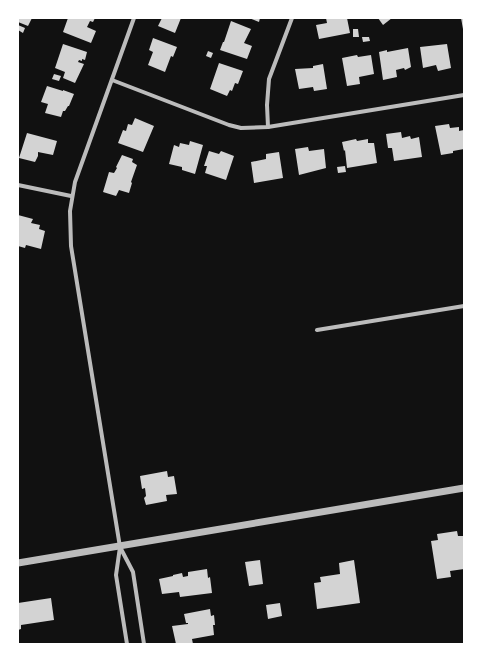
<svg xmlns="http://www.w3.org/2000/svg" width="482" height="662" viewBox="0 0 482 662" font-family="Raleway,sans-serif">
<rect width="100%" height="100%" fill="#111"/>
<g fill="#d3d3d3">
<path d="M18 18H32L28 26 18 22Z"/>
<path d="M68 18H95L93 22 90 21 87 27 96 31 91 43 63 32Z"/>
<path d="M162 18H181L175 33 158 26Z"/>
<path d="M249 18H260L259 22Z"/>
<path d="M326 18H347L350 33 319 39 316 25 327 23Z"/>
<path d="M378 18H392L383 25Z"/>
<path d="M461 18H464V29H463Z"/>
<path d="M231 21 251 29 244 43 252 46 247 59 220 50 223 42H224Z"/>
<path d="M18 25 25 28 23 33 18 30Z"/>
<path d="M353 29H358L359 37H353Z"/>
<path d="M362 37H369L370 41 363 42Z"/>
<path d="M153 38 177 47 173 57 171 56 165 72 148 65 153 52 149 50Z"/>
<path d="M63 44 87 52 85 60 82 59V61L79 60 78 62 84 64 75 83 63 78 65 72 55 68Z"/>
<path d="M447 44 451 68 438 71 436 65 423 68 420 47Z"/>
<path d="M408 48 411 67 405 70 404 68 396 70 397 77 383 80 379 52 387 50V52Z"/>
<path d="M208 51 213 53 211 58 206 56Z"/>
<path d="M357 55 358 57 371 55 374 74 359 77 360 84 347 86 342 58Z"/>
<path d="M219 63 243 71 238 84 235 83 232 91 230 90 227 96 210 89Z"/>
<path d="M323 64 327 89 314 91 313 87 299 89 295 69 313 68V66Z"/>
<path d="M54 74 61 76 59 81 52 79Z"/>
<path d="M47 86 63 91V90L74 94 69 106H68L65 111H63L61 117 45 113 48 104 41 102Z"/>
<path d="M135 118 154 126 143 152 118 143 123 130 126 131 128 124 132 125Z"/>
<path d="M449 124 450 128 459 127V131L464 130V149L453 151V153L441 155 435 126Z"/>
<path d="M401 132 402 138 410 136 411 139 419 137 422 157 394 161 392 148H388L386 134Z"/>
<path d="M27 133 57 141 53 155 38 152V156L35 162 19 158Z"/>
<path d="M356 139 357 141 368 139V143H374L377 163 347 168 345 150 344 151 342 142Z"/>
<path d="M190 141 203 145 195 174 182 170V167L169 164 174 145 179 147 180 143 189 145Z"/>
<path d="M308 147 309 151 324 149 326 168 299 175 295 149Z"/>
<path d="M209 151 219 154 221 151 234 156 226 180 205 173 207 166H204Z"/>
<path d="M279 152 283 178 254 183 251 162 266 159V154Z"/>
<path d="M122 155 133 159 132 162 137 165 131 182 132 183 129 193 119 190 116 196 103 192 109 172 114 173 117 168 116 167Z"/>
<path d="M345 166 346 172 338 173 337 167Z"/>
<path d="M18 215 33 219 31 223 40 225 39 229 45 231 41 249 26 245 25 248 18 246Z"/>
<path d="M167 471 168 477 174 476 177 494 166 495 167 501 146 505 144 498 146 496 145 488 142 489 140 476Z"/>
<path d="M457 531 458 536H464V569L450 571 451 577 437 579 431 541 438 540 437 534Z"/>
<path d="M260 560 263 584 249 586 245 562Z"/>
<path d="M354 560 360 603 317 609 314 583 321 582 320 577 340 574 339 563Z"/>
<path d="M207 569 208 578 210 577 212 593 180 597 179 592 162 594 159 579 173 576V575L182 573 183 577 188 576V572Z"/>
<path d="M51 598 54 620 21 625V629L18 630V603Z"/>
<path d="M280 603 282 616 268 619 266 605Z"/>
<path d="M210 609 211 616 214 615 215 625H213L214 635 192 639 193 644H176L172 626 188 624V623H186L184 614Z"/>
</g>
<g fill="none" stroke-linecap="round" stroke-linejoin="round">
<g stroke="#bcbcbc" stroke-width="4">
<path d="M112 80 229 125 241 128 268 127 464 95"/>
<path d="M268 127 267 105 269 79 292 18"/>
<path d="M18 185 71 196"/>
<path d="M317 330 464 306"/>
<path d="M120 547 133 572 144 644"/>
<path d="M127 644 116 575 120 547 71 246 70 211 75 182 134 18"/>
</g>
<path stroke="#bcbcbc" stroke-width="7" d="M18 563 464 488"/>
</g>
<rect width="482" height="662" fill="none" stroke="#ffffff" stroke-width="38"/>
</svg>
